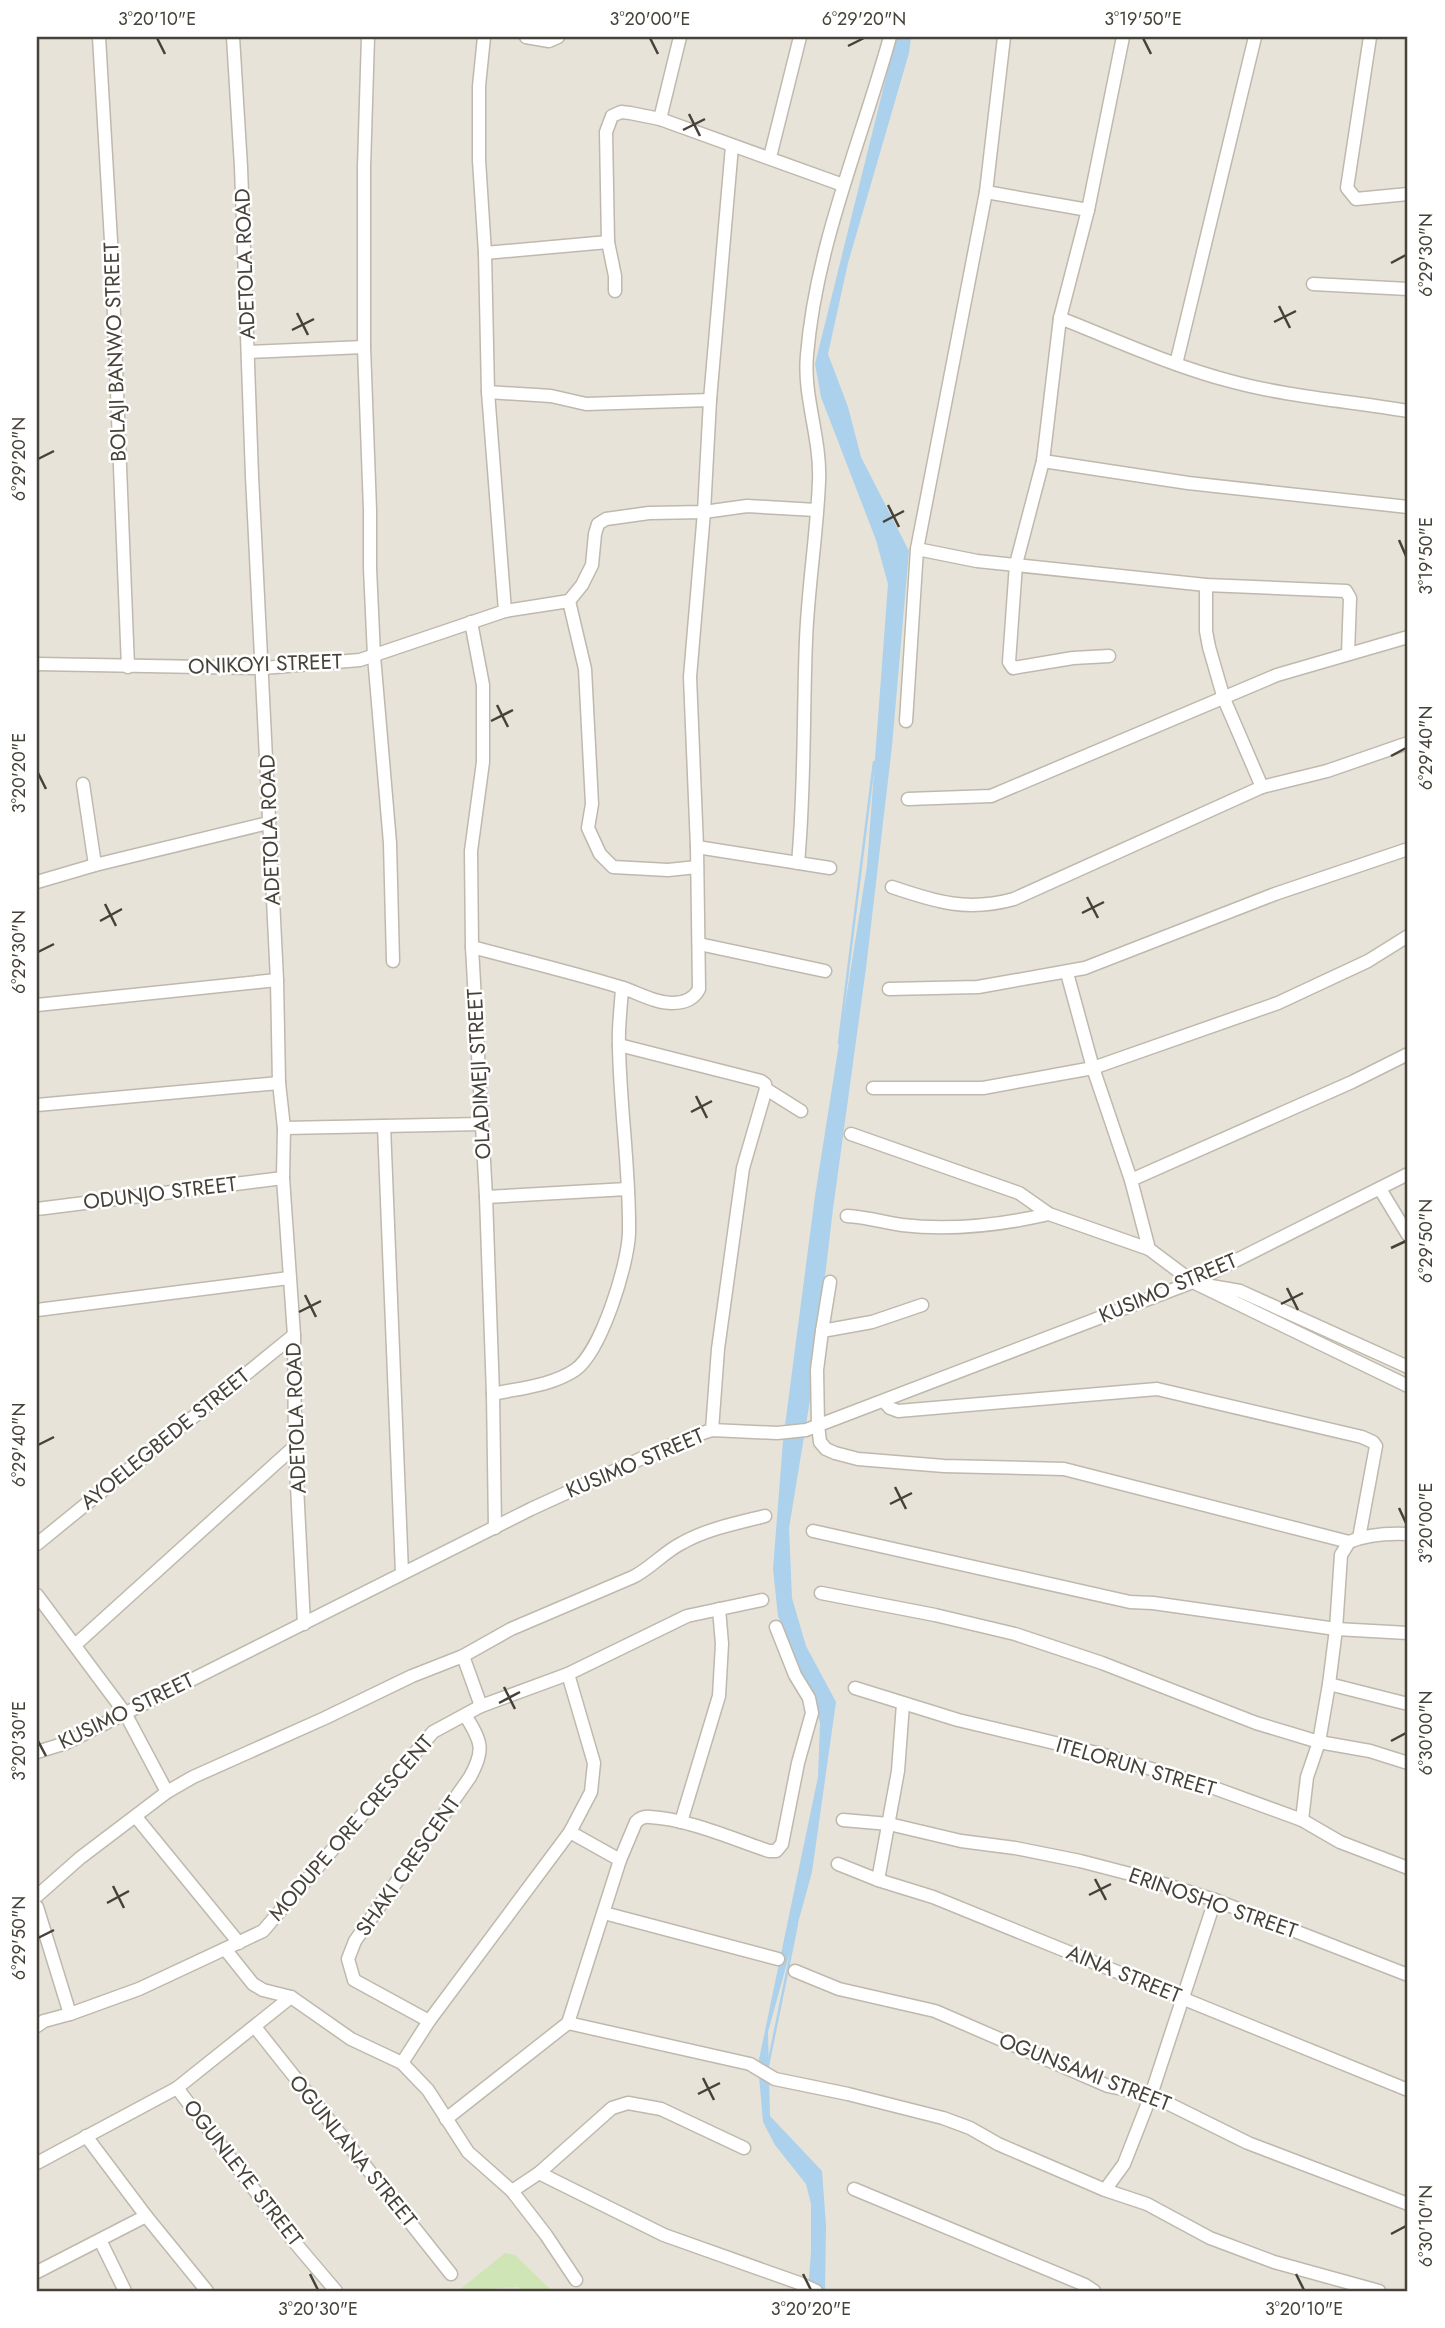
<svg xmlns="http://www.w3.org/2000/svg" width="1445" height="2328" viewBox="0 0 1445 2328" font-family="Jost,sans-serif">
<rect width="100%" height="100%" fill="#f4f1ea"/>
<rect fill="#e7e3d8" x="37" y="37" width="1371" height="2254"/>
<path fill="#d0e5b6" d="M505 2253 515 2255 552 2291H523L518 2287 458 2291Z"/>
<path fill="#abd1ec" d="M896 37H911L909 53 848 263 828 354 848 407 861 457 909 551 892 746 866 968 833 1209 811 1394 789 1528 792 1598 806 1646 836 1702 812 1872 768 2032 770 2116 822 2171 826 2225 825 2291H808L811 2252V2204L806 2184 775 2145 763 2122 758 2064 818 1777 820 1723 810 1690 793 1656 778 1616 773 1569 783 1441 815 1196 867 866 888 584 876 540 821 397 815 364Z"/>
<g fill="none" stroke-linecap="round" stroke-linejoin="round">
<g stroke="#abd1ec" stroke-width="2.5">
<path d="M839 1043 874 762"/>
<path d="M768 2065 797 1924"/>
</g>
<defs>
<g id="minor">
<path d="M99 37 111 241 128 667"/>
<path d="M233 37 241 167 252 476 277 980 279 1083 284 1128 283 1178 294 1335 295 1446 304 1624"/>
<path d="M368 37 364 167V347L370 510V568L374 656 390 843 393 961"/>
<path d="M484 37 479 86V160L485 253 488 392 505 611"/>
<path d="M526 37 549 41 558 37"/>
<path d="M1370 37 1347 188 1356 199 1408 194"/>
<path d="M660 119 680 37"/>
<path d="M770 157 800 37"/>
<path d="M986 192 1088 210"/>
<path d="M485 253 608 242"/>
<path d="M1313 284 1408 289"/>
<path d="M615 291V276L608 242 606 132 612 116 621 112 630 113 660 119 843 185"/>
<path d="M1060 318C1116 340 1172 366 1230 381 1288 397 1349 401 1408 411"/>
<path d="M249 352 364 347"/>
<path d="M1176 364 1255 37"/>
<path d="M488 392 551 396 586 404 710 400"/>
<path d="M1043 461 1188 483 1408 507"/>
<path d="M917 549 977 561 1206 585 1346 591 1350 598 1348 654"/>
<path d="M1206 585V631L1209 647 1224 699 1262 787"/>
<path d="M569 601 585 669 592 804 588 828 600 854 613 867 668 870 697 867"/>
<path d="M569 601 582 585 592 565 595 534 598 524 606 519 649 513 704 512 747 506 816 510"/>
<path d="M471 622 483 685V762L471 851 472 947 486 1197 493 1394 495 1528"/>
<path d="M1109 656 1073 658 1013 668 1009 662 1016 564 1043 461 1060 318 1088 210 1123 37"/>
<path d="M37 664 263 668 360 660 505 611 569 601"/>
<path d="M906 721 917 549 986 192 1004 37"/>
<path d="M83 784 95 865"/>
<path d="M908 799 991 796 1277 675 1408 637"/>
<path d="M697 847 830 868"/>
<path d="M798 863C805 788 803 714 806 640 808 587 817 534 819 481 821 438 803 397 807 355 816 245 861 142 890 37"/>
<path d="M37 882 95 865 268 823"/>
<path d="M892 887C936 902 968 912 1014 899L1262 787 1327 771 1408 743"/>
<path d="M699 944 825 971"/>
<path d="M472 947C521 960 571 972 620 987 637 992 654 1003 672 1003 684 1003 694 999 699 989L697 847 690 677 704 512 710 400 732 146"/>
<path d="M1067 973 1093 1068 1131 1180 1149 1249"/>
<path d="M889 989 978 987 1085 968 1275 894 1408 849"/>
<path d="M37 1005 277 980"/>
<path d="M619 1045 761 1081 765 1084 766 1089 801 1111"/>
<path d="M873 1088H983L1093 1068 1278 1003 1368 961 1408 936"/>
<path d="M37 1105 279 1083"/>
<path d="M384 1126 402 1573"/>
<path d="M284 1128 482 1124"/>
<path d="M851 1134 1019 1193 1049 1214 1149 1249 1193 1282 1408 1386"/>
<path d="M1131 1180 1352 1082 1408 1054"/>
<path d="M1380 1189 1408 1235"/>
<path d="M486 1197 627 1189"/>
<path d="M37 1209 283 1178"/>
<path d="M847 1216C866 1217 883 1222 902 1225 951 1231 1001 1225 1049 1214"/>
<path d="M1211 1286 1240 1291 1408 1367"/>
<path d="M922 1305 872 1322 822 1331 817 1370 818 1425 820 1442 826 1449 835 1453 858 1459 944 1466 1064 1469 1349 1542C1368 1534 1388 1533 1408 1534"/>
<path d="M37 1310 289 1278"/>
<path d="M822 1331 830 1282"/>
<path d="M493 1394C520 1388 551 1386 575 1370 601 1352 628 1265 629 1233 630 1171 620 1109 619 1046 618 1027 621 1007 622 988"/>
<path d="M884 1401 890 1408 898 1411 1157 1389 1362 1437 1373 1442 1376 1446 1359 1538"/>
<path d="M712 1430 718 1349 743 1168 766 1089"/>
<path d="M813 1531 1130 1602 1153 1603 1336 1629 1408 1633"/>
<path d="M37 1544 294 1335"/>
<path d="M821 1593 935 1615 1015 1634 1102 1663 1256 1723 1319 1742 1370 1751 1408 1763"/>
<path d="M37 1595 125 1713 167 1792"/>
<path d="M75 1645 295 1446"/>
<path d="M463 1656 481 1706"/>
<path d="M1329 1684 1408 1704"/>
<path d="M855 1688 958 1720 1097 1753 1206 1785 1302 1820 1340 1842 1408 1868"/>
<path d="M37 1752 66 1743 531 1509 684 1439 712 1430 777 1433 806 1430 1193 1282 1408 1174"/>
<path d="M136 1817 239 1943"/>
<path d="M843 1820 889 1824 961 1841 1015 1848 1080 1861 1138 1876 1215 1900 1408 1975"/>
<path d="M1302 1820 1307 1777 1319 1742 1329 1684 1336 1629 1341 1555 1349 1542"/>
<path d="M681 1822 719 1696 722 1644 719 1609"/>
<path d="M570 1832 620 1860"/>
<path d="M838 1864 878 1880 933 1897 1408 2090"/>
<path d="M878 1880 898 1771 903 1704"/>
<path d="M37 1896 80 1858 167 1792 193 1777 325 1718 412 1676 463 1656 511 1629 633 1577C651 1568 664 1552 682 1543 707 1529 737 1523 765 1516"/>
<path d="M37 1907 70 2014"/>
<path d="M604 1913 778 1959"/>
<path d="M225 1949 253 1984 263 1990 291 1997 351 2039 402 2063 428 2090 468 2152 512 2191 546 2235 576 2280"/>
<path d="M795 1971 839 1989 935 2011 1108 2086 1151 2095 1248 2143 1408 2204"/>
<path d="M429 2021 354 1980 348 1959 355 1941 470 1777C485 1750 482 1742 465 1715"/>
<path d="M568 2023 750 2064 775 2079 848 2094 943 2118 970 2128 998 2144 1105 2190 1147 2204 1210 2238 1274 2262 1379 2291"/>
<path d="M37 2026 44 2021 70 2014 139 1989 263 1931 433 1732 481 1706 568 1674 687 1616 762 1600"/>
<path d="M255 2027 451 2274"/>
<path d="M402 2063 429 2021 570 1832 591 1792 594 1763 568 1674"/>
<path d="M177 2088 291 2238 336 2291"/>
<path d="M446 2119 568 2023 620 1860 636 1822C640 1818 644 1816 650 1817 688 1819 733 1839 769 1851H776L782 1844 798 1763 812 1713 809 1698 795 1675 776 1627"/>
<path d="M86 2136 146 2216 207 2291"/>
<path d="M37 2163 177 2088 291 1997"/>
<path d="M539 2173 664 2235 799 2283 816 2291"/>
<path d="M854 2189 1085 2285 1094 2291"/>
<path d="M1105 2190 1124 2164 1151 2095 1215 1900"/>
<path d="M512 2191 539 2173 612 2108 628 2103 661 2109 744 2148"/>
<path d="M100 2240 125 2291"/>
<path d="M37 2272 146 2216"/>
</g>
</defs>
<use href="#minor" stroke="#bfb9ad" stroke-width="15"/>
<use href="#minor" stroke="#fff" stroke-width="12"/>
</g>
<path fill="none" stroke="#474239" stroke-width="2.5" d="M157 38 165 54M650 38 658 54M1143 38 1151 54M848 46 864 38M689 114 700 136M683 130 705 119M1391 263 1406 255M1279 306 1290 328M297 313 308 335M1274 322 1296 311M292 330 314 319M38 459 54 451M888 505 899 527M883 522 904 511M1399 540 1406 556M497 705 508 727M491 721 513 710M1391 756 1406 748M38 773 46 789M1087 897 1098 918M105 904 116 926M1082 913 1104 902M100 921 122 909M38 952 54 944M696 1096 707 1118M691 1112 712 1101M1391 1248 1406 1241M1287 1288 1298 1310M305 1295 316 1317M1281 1304 1303 1293M299 1312 321 1301M38 1445 54 1437M895 1487 906 1509M890 1504 912 1493M1399 1508 1406 1523M504 1687 515 1709M499 1703 520 1692M38 1741 46 1756M1391 1741 1406 1733M1095 1879 1106 1900M113 1886 124 1908M1089 1895 1111 1884M107 1903 129 1891M38 1938 54 1930M703 2078 714 2100M698 2094 720 2083M1391 2234 1406 2226M310 2274 318 2290M803 2274 811 2290M1296 2274 1304 2290"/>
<g text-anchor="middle" stroke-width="5" stroke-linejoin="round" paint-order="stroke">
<g font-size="21" fill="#474239" stroke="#fff">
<text transform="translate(245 264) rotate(-92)" y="7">ADETOLA ROAD</text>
<text transform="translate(115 352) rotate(-92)" y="7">BOLAJI BANWO STREET</text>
<text transform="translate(265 664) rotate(-2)" y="7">ONIKOYI STREET</text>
<text transform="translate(270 830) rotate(-92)" y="7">ADETOLA ROAD</text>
<text transform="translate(479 1074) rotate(-93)" y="7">OLADIMEJI STREET</text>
<text transform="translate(160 1193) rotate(-7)" y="7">ODUNJO STREET</text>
<text transform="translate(1168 1288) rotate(-23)" y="7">KUSIMO STREET</text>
<text transform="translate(296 1418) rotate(-92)" y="7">ADETOLA ROAD</text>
<text transform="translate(165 1439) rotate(-39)" y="7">AYOELEGBEDE STREET</text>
<text transform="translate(635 1463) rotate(-23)" y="7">KUSIMO STREET</text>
<text transform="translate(126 1711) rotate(-26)" y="7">KUSIMO STREET</text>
<text transform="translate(1136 1767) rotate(16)" y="7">ITELORUN STREET</text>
<text transform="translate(351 1828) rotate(-49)" y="7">MODUPE ORE CRESCENT</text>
<text transform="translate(408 1866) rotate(-55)" y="7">SHAKI CRESCENT</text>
<text transform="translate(1213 1903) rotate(19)" y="7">ERINOSHO STREET</text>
<text transform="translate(1124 1974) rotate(22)" y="7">AINA STREET</text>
<text transform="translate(1085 2072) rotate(21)" y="7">OGUNSAMI STREET</text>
<text transform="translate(353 2151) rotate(51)" y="7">OGUNLANA STREET</text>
<text transform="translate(243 2173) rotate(52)" y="7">OGUNLEYE STREET</text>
</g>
</g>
<rect width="1445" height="2328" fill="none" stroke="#ffffff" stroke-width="77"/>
<rect x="38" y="38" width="1368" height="2252" fill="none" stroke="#474239" stroke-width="2.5"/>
<g font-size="18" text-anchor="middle" fill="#474239">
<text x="157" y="25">3°20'10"E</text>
<text x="650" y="25">3°20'00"E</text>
<text x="864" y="25">6°29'20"N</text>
<text x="1143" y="25">3°19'50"E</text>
<text transform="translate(1426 255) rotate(-90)" y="6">6°29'30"N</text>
<text transform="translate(19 459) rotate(-90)" y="6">6°29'20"N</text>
<text transform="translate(1426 556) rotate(-90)" y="6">3°19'50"E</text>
<text transform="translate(1426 748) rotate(-90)" y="6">6°29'40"N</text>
<text transform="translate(19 773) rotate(-90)" y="6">3°20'20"E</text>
<text transform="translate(19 952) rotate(-90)" y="6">6°29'30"N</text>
<text transform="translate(1426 1241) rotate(-90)" y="6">6°29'50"N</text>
<text transform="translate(19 1445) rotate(-90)" y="6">6°29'40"N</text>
<text transform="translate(1426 1523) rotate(-90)" y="6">3°20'00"E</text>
<text transform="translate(1426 1733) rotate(-90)" y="6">6°30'00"N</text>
<text transform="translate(19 1741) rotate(-90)" y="6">3°20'30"E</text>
<text transform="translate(19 1938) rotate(-90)" y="6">6°29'50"N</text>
<text transform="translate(1426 2226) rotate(-90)" y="6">6°30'10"N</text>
<text x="318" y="2315">3°20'30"E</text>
<text x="811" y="2315">3°20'20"E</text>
<text x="1304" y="2315">3°20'10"E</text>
</g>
</svg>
